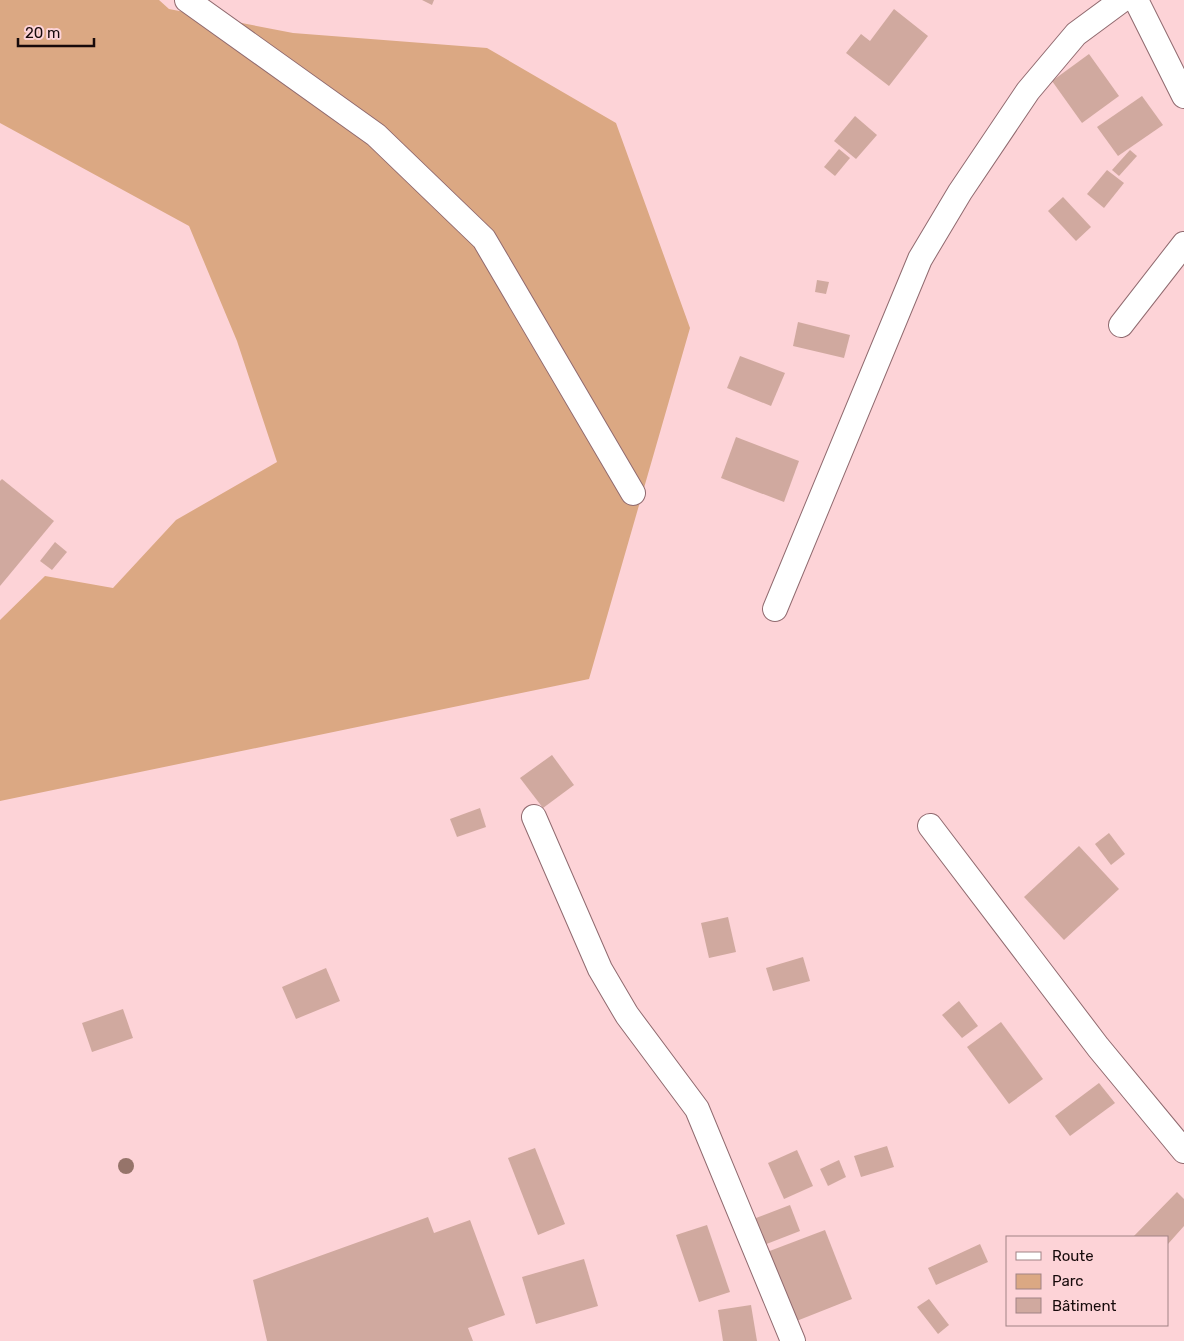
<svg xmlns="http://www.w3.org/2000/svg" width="1184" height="1341" viewBox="0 0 1184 1341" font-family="Rubik,sans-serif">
<rect width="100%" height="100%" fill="#fdd3d7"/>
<path fill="#dba883" d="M0 0H159L169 9 293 33 487 48 616 123 690 328 589 679 0 801V620L45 576 113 588 176 520 277 462 237 341 189 226 0 123Z"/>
<g fill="#d0a99f">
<path d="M422 0H434L432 5Z"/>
<path d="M894 9 928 36 889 86 846 53 861 34 870 41Z"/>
<path d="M1089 54 1119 96 1082 123 1052 81Z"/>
<path d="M1142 96 1163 125 1118 156 1097 127Z"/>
<path d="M855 116 877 135 856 159 834 141Z"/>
<path d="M839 149 850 158 835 176 824 167Z"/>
<path d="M1130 150 1137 156 1119 176 1112 170Z"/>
<path d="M1107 170 1124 183 1104 208 1087 194Z"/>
<path d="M1063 197 1091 227 1076 241 1048 211Z"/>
<path d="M817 280 829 282 826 294 815 292Z"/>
<path d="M798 322 850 335 844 358 793 346Z"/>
<path d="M740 356 785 373 771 406 727 388Z"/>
<path d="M736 437 799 461 784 502 721 478Z"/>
<path d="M2 479 54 521 0 586V481Z"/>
<path d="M55 542 67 552 52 570 40 561Z"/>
<path d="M552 755 574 785 543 808 520 778Z"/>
<path d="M480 808 486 827 457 837 450 819Z"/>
<path d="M1109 833 1125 854 1111 865 1095 844Z"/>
<path d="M1079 846 1119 889 1064 940 1024 897Z"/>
<path d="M728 917 736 952 709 958 701 923Z"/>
<path d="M803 957 810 981 773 991 766 968Z"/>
<path d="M326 968 340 1001 296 1019 282 987Z"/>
<path d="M959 1001 978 1026 962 1038 942 1015Z"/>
<path d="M123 1009 133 1038 92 1052 82 1023Z"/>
<path d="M1001 1022 1043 1079 1009 1104 967 1047Z"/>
<path d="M1099 1083 1115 1103 1070 1136 1055 1116Z"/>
<path d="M887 1146 894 1167 861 1177 854 1156Z"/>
<path d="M535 1148 565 1224 538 1235 508 1158Z"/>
<path d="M797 1150 813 1186 784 1199 768 1163Z"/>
<path d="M839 1160 846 1177 828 1186 820 1169Z"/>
<path d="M1177 1192 1184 1199V1226L1168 1244V1237H1133Z"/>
<path d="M790 1205 800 1231 759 1247 748 1221Z"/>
<path d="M428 1217 434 1233 470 1220 505 1315 468 1328 473 1341H267L253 1280Z"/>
<path d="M707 1225 730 1292 699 1302 676 1235Z"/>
<path d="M825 1230 852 1299 794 1322 767 1252Z"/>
<path d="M980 1244 988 1262 936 1285 928 1268Z"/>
<path d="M584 1259 598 1306 536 1324 522 1277Z"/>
<path d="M929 1299 949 1325 938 1334 917 1307Z"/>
<path d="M751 1305 757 1341H723L718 1310Z"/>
</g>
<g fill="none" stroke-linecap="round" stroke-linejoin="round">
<defs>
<g id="minor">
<path d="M187 0 376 135 484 239 633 493"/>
<path d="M1136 0 1184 96"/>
<path d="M1121 325 1184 244"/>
<path d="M775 609 920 259 960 192 1028 91 1076 34 1122 0"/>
<path d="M534 817 600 969 627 1015 697 1109 793 1341"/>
<path d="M930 826 1098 1047 1184 1151"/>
</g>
</defs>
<use href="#minor" stroke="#906a6f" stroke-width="26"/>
<use href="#minor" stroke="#fff" stroke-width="24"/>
</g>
<circle fill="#96746a" cx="126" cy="1166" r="8"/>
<rect x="1006" y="1236" width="162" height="90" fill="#fdd3d7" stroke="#a18385"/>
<rect x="1016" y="1252" width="25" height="8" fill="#ffffff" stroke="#a18385"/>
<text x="1052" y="1261" font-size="15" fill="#170a0b">Route</text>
<rect x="1016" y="1274" width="25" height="15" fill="#dba883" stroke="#a18385"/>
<text x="1052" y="1286" font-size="15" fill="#170a0b">Parc</text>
<rect x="1016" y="1298" width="25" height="15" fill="#d0a99f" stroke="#a18385"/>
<text x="1052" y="1311" font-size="15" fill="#170a0b">Bâtiment</text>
<path d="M18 38v8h76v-8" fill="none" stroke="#170a0b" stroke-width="2.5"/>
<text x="25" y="38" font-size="15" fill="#170a0b" stroke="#fdd3d7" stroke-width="4" paint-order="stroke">20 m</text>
</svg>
